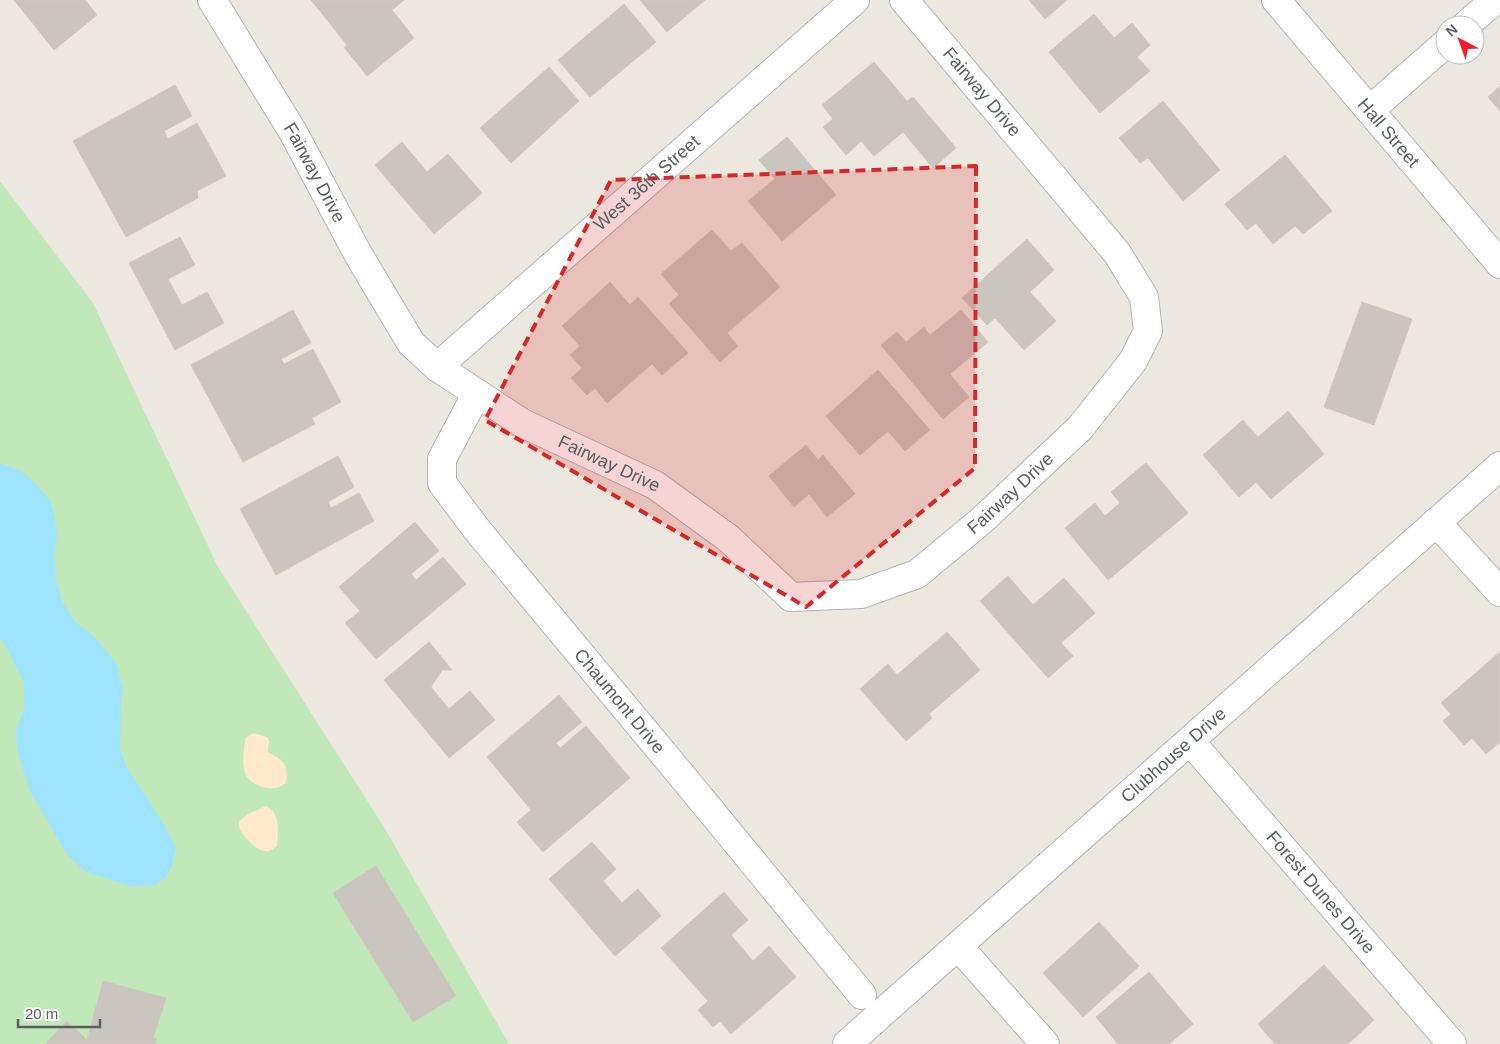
<svg xmlns="http://www.w3.org/2000/svg" width="1500" height="1044" viewBox="0 0 1500 1044" font-family="Helvetica,sans-serif">
<rect width="100%" height="100%" fill="#ede8df"/>
<path fill="#c0e8b9" d="M0 181 93 303 218 567 384 827 509 1044H0Z"/>
<g fill="#fee9ca">
<path d="M254 733 267 737 269 741 268 752C284 760 289 765 286 783 284 784 282 786 279 787 268 791 249 785 245 773 242 765 244 745 246 737Z"/>
<path d="M266 806C281 813 278 832 277 846 274 848 272 850 269 851 260 853 247 841 242 833 239 829 239 826 239 821L248 814Z"/>
</g>
<path fill="#9ee4ff" d="M0 463 21 471 35 483 51 502 55 519 57 537 54 555 56 580 62 602 77 624 96 638 117 665 123 689 121 704 120 750 127 768 149 801 169 834 176 848 173 864 166 877 155 885 131 886 86 872 68 856 30 791 18 753 16 731 24 709V682L4 643 0 638Z"/>
<g fill="#cac5be" stroke="#d2c9bd">
<path d="M14 0H85L97 15 54 50Z"/>
<path d="M311 0H404L392 10 414 38 367 76 344 47 347 45Z"/>
<path d="M640 0H705L667 32Z"/>
<path d="M1029 0H1067L1045 19Z"/>
<path d="M624 4 656 42 590 97 558 60Z"/>
<path d="M1094 14 1114 38 1132 23 1150 45 1137 57 1150 71 1100 113 1049 52Z"/>
<path d="M874 62 907 101 913 97 956 148 933 168 903 132 874 156 861 141 846 155 823 127 833 119 822 105Z"/>
<path d="M549 67 579 101 511 163 480 128Z"/>
<path d="M175 85 192 116 164 131 168 139 197 123 226 176 197 191 198 198 126 237 73 141Z"/>
<path d="M1500 86V111L1488 97Z"/>
<path d="M1163 101 1220 170 1183 201 1148 158 1140 163 1119 138Z"/>
<path d="M787 137 836 195 782 241 748 201 775 179 759 160Z"/>
<path d="M402 142 427 172 448 154 482 193 434 234 375 165Z"/>
<path d="M1285 155 1332 211 1303 234 1295 226 1273 244 1256 223 1247 230 1225 204Z"/>
<path d="M712 230 731 251 742 243 780 287 727 333 738 346 720 362 669 304 679 295 661 274Z"/>
<path d="M180 237 195 265 168 279 182 305 207 292 224 323 175 350 129 263Z"/>
<path d="M1027 239 1054 270 1030 292 1056 321 1024 350 995 318 987 325 962 298Z"/>
<path d="M610 282 630 305 638 297 688 353 662 375 652 364 607 403 595 388 587 395 571 378 582 368 570 355 580 346 562 326Z"/>
<path d="M1362 302 1412 319 1374 425 1324 407Z"/>
<path d="M293 310 311 343 281 359 284 364 313 349 341 402 312 418 315 424 243 462 191 365Z"/>
<path d="M961 310 988 342 950 374 969 397 943 419 881 345 897 332 906 342 924 327 930 335Z"/>
<path d="M878 370 930 430 905 451 888 431 860 455 826 416Z"/>
<path d="M1288 411 1324 454 1271 499 1256 482 1239 497 1203 455 1243 420 1258 437Z"/>
<path d="M806 445 818 460 823 455 855 494 827 517 809 494 794 507 769 476Z"/>
<path d="M338 456 354 487 328 502 331 508 359 493 374 521 276 575 240 509Z"/>
<path d="M1146 463 1188 513 1108 580 1065 528 1095 503 1105 516 1120 503 1111 492Z"/>
<path d="M415 522 439 551 411 574 416 580 443 557 466 584 376 659 345 623 360 611 339 587Z"/>
<path d="M1008 576 1033 605 1064 578 1095 613 1061 643 1073 656 1048 678 980 601Z"/>
<path d="M947 632 980 670 929 714 932 718 906 741 860 689 888 664 897 675Z"/>
<path d="M429 642 452 670H442L431 687 449 709 470 691 495 720 449 758 384 680Z"/>
<path d="M1500 652V742L1486 754 1472 738 1464 745 1443 721 1451 714 1441 703Z"/>
<path d="M559 695 582 722 556 743 560 748 586 726 630 778 543 852 517 822 531 810 487 757Z"/>
<path d="M592 842 616 869 603 881 622 903 638 889 661 916 615 956 549 879Z"/>
<path d="M376 866 456 996 413 1022 333 893Z"/>
<path d="M724 892 748 920 731 935 753 961 769 946 796 977 731 1034 720 1021 713 1027 698 1010 708 1001 661 948Z"/>
<path d="M1099 922 1139 966 1083 1017 1043 973Z"/>
<path d="M1324 965 1374 1020 1348 1044H1275L1258 1024Z"/>
<path d="M1149 972 1193 1024 1169 1044H1118L1096 1017Z"/>
<path d="M103 981 166 998 153 1038 157 1039 155 1044H45L67 1021 87 1040Z"/>
</g>
<g fill="none" stroke-linecap="round" stroke-linejoin="round">
<defs>
<g id="minor">
<path id="s1" d="M212 0 293 132 358 254 411 343 437 367 522 423 655 485 728 538 791 597 861 594 917 574 981 521 1080 428 1133 361 1148 331 1144 297 1117 253 904 0"/>
<path id="s2" d="M1276 0 1500 264"/>
<path d="M1466 25 1495 0"/>
<path d="M1370 110 1445 44"/>
<path id="s3" d="M437 367 855 0"/>
<path id="s4" d="M477 393 442 459V483L478 531 687 782 862 995"/>
<path d="M1436 522 1500 592"/>
<path id="s5" d="M1190 741 1452 1044"/>
<path d="M958 946 1045 1044"/>
<path id="s6" d="M847 1044 1500 466"/>
</g>
</defs>
<use href="#minor" stroke="#b1b5b9" stroke-width="30"/>
<use href="#minor" stroke="#fff" stroke-width="28"/>
</g>
<path fill="#d62828" fill-opacity="0.2" stroke="#d62828" stroke-width="4" stroke-dasharray="10 6" stroke-linejoin="round" d="M976 166 975 468 806 607 485 420 611 180Z"/>
<g text-anchor="middle" stroke-width="5" stroke-linejoin="round" paint-order="stroke">
<g font-size="18" fill="#585e62" stroke="#fff">
<text transform="translate(982 92) rotate(50)" y="6">Fairway Drive</text>
<text dy="6" stroke="none"><textPath href="#s2" startOffset="174">Hall Street</textPath></text>
<text dy="6" stroke="none"><textPath href="#s1" startOffset="201">Fairway Drive</textPath></text>
<text dy="6" stroke="none"><textPath href="#s3" startOffset="279">West 36th Street</textPath></text>
<text dy="6" stroke="none"><textPath href="#s1" startOffset="630">Fairway Drive</textPath></text>
<text dy="6" stroke="none"><textPath href="#s1" startOffset="1110">Fairway Drive</textPath></text>
<text dy="6" stroke="none"><textPath href="#s4" startOffset="380">Chaumont Drive</textPath></text>
<text dy="6" stroke="none"><textPath href="#s6" startOffset="436">Clubhouse Drive</textPath></text>
<text dy="6" stroke="none"><textPath href="#s5" startOffset="200">Forest Dunes Drive</textPath></text>
</g>
</g>
<g transform="translate(1460 40) rotate(319)"><circle r="24" fill="#ffffff" stroke="#bcbfc0"/>
<path d="M0-4L9 19L0 12L-9 19Z" fill="#f91a2b"/>
<text y="-8" font-size="14" font-weight="bold" text-anchor="middle" fill="#585e62">N</text>
</g>
<path d="M18 1019v8h82v-8" fill="none" stroke="#585e62" stroke-width="2.5"/>
<text x="25" y="1019" font-size="15" fill="#585e62" stroke="#ffffff" stroke-width="4" paint-order="stroke">20 m</text>
</svg>
